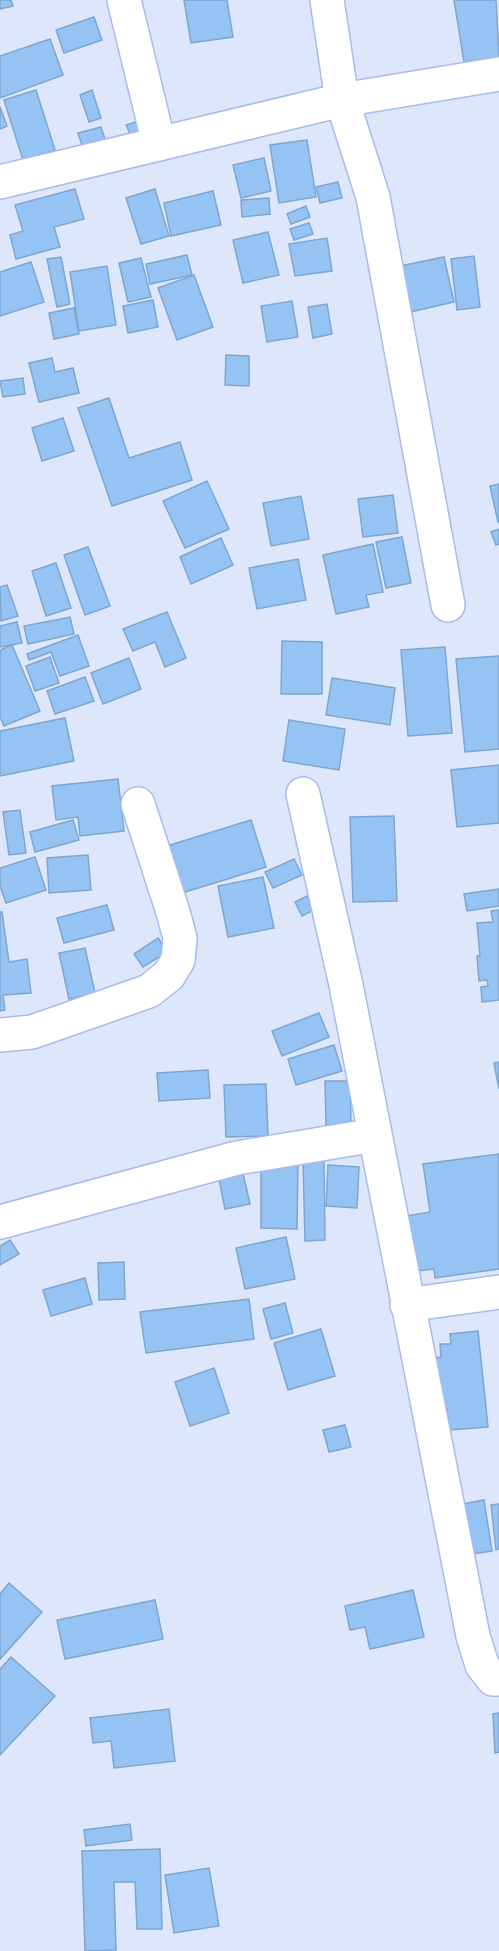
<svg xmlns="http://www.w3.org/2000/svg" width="499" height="1951" viewBox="0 0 499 1951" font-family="Manrope,sans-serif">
<rect width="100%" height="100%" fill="#dee6fc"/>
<g fill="#95c4f4" stroke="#7da6d0" stroke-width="1.5">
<path d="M0 0H11L13 6 0 9Z"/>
<path d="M184 0H227L233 37 191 43Z"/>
<path d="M454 0H496L499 57 464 62Z"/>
<path d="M94 17 102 40 64 53 56 30Z"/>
<path d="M50 39 63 75 0 98V56Z"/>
<path d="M36 90 55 150 23 160 4 100Z"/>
<path d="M92 90 101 118 89 122 80 95Z"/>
<path d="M0 107 7 126 0 129Z"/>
<path d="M136 122 141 133 131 136 126 125Z"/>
<path d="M101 127 105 139 82 145 78 133Z"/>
<path d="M307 140 316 197 279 203 270 145Z"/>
<path d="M264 158 271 191 241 198 233 165Z"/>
<path d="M338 182 342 198 320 203 316 187Z"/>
<path d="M75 189 84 219 54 227 60 247 16 259 10 235 23 231 15 205Z"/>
<path d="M155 189 169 236 141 244 126 198Z"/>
<path d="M213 191 221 225 171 236 164 203Z"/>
<path d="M269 198 270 214 242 217 241 200Z"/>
<path d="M306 206 310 217 291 224 287 214Z"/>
<path d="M309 223 313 234 294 240 290 229Z"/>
<path d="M268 232 279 275 243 283 233 240Z"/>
<path d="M327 238 332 271 295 276 289 244Z"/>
<path d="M187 255 192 275 150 284 146 264Z"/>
<path d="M474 256 480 307 457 310 451 259Z"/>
<path d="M61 257 70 304 57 307 47 259Z"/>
<path d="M444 257 454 302 406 313 395 267Z"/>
<path d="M141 258 151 297 128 302 119 263Z"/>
<path d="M31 262 44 302 0 316V272Z"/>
<path d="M107 266 116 325 79 331 70 272Z"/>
<path d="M194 275 213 327 177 340 158 288Z"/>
<path d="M153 300 158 327 128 333 123 306Z"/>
<path d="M292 301 298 337 267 342 261 306Z"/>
<path d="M327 304 332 334 313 338 308 307Z"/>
<path d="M74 308 79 334 54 339 49 313Z"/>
<path d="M226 355 249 356V386L225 385Z"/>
<path d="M52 358 55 372 73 368 79 393 39 402 29 363Z"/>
<path d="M23 378 25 394 3 397 0 381Z"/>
<path d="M109 398 129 458 180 442 192 480 112 506 78 408Z"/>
<path d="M63 418 74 451 42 461 32 428Z"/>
<path d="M207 481 229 529 185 548 163 501Z"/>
<path d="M499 484V522H498L490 486Z"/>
<path d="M393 495 398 533 363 537 358 499Z"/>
<path d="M301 496 309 539 271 546 263 503Z"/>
<path d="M499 529V544L496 545 491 532Z"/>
<path d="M402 537 411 583 386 588 376 542Z"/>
<path d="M221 538 233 565 191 584 180 557Z"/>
<path d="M373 544 383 592 366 595 369 607 336 614 323 555Z"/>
<path d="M88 547 110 606 85 615 64 555Z"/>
<path d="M298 559 306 600 257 609 249 568Z"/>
<path d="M56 563 71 608 46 616 32 571Z"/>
<path d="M7 585 18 616 1 621 0 587Z"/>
<path d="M167 612 186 658 165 667 155 642 133 651 123 629Z"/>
<path d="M70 617 74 634 28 644 24 626Z"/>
<path d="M17 622 22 643 0 647V626Z"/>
<path d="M78 635 89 666 60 676 51 652 29 660 27 654Z"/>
<path d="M282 641 322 642V694H281Z"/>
<path d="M12 645 40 711 4 726 0 717V650Z"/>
<path d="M445 647 452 733 408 736 401 650Z"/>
<path d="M499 656V749L465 752 456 659Z"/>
<path d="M50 657 59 683 35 691 26 666Z"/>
<path d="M129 658 141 689 103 704 91 673Z"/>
<path d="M85 677 94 701 55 714 47 691Z"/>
<path d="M332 678 395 688 390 725 326 715Z"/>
<path d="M65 718 74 761 0 776V731Z"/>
<path d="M289 720 345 729 339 770 283 761Z"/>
<path d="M499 765V823L457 827 451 770Z"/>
<path d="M118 779 124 831 80 836 78 817 56 820 52 786Z"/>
<path d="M20 810 26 853 9 855 3 812Z"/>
<path d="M394 816 397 901 353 902 350 817Z"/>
<path d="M73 820 79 840 35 852 30 832Z"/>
<path d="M251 820 266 867 169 897 154 850Z"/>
<path d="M88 855 91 890 49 893 47 858Z"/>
<path d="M35 857 46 890 6 903 0 886V868Z"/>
<path d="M294 859 302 875 273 888 265 872Z"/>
<path d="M263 877 274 928 228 937 218 886Z"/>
<path d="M499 889V906L467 911 464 894Z"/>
<path d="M307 896 314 910 302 916 295 902Z"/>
<path d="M107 905 114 930 64 943 57 918Z"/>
<path d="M499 910V1000L482 1002 481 987 488 986 487 980 479 981 477 956H480L477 923 493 922 491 911Z"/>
<path d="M0 912H2L9 962 27 959 31 993 3 995 5 1010 0 1011Z"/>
<path d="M158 938 167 952 143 967 134 954Z"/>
<path d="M85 948 95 993 69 999 59 953Z"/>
<path d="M319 1013 329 1037 282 1056 272 1031Z"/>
<path d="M334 1045 342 1071 296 1085 288 1059Z"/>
<path d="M499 1062V1089L494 1063Z"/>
<path d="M208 1070 210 1098 159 1101 157 1073Z"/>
<path d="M325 1081H350L351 1125H326Z"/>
<path d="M266 1084 268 1136 226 1137 224 1085Z"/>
<path d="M499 1154V1269L435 1278 434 1269 408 1272 400 1217 430 1212 423 1164Z"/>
<path d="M324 1160 325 1240 305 1241 303 1161Z"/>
<path d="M261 1163H298L297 1229 261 1228Z"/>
<path d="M328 1165 359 1167 357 1208 326 1206Z"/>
<path d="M242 1169 250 1204 225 1209 218 1174Z"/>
<path d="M286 1237 295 1279 245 1289 236 1248Z"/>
<path d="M10 1240 19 1254 0 1265V1246Z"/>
<path d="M124 1262 125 1299 99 1300 98 1263Z"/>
<path d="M85 1278 92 1304 51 1316 43 1290Z"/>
<path d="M249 1299 254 1339 146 1353 140 1312Z"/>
<path d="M285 1303 293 1333 271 1339 263 1309Z"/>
<path d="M321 1329 335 1376 288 1390 274 1343Z"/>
<path d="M478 1331 488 1427 449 1430 447 1409 433 1410 427 1358 441 1357 440 1344H451L450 1334Z"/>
<path d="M214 1368 229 1413 190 1426 175 1382Z"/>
<path d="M345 1425 351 1447 329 1452 323 1430Z"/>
<path d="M484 1500 492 1551 465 1555 462 1504Z"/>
<path d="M499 1504V1549L496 1550 491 1505Z"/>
<path d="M9 1583 42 1612 0 1659V1594Z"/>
<path d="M413 1590 424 1637 370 1649 365 1627 350 1630 345 1606Z"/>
<path d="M155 1600 163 1639 65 1659 57 1620Z"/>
<path d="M11 1657 55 1696 0 1755V1669Z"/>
<path d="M169 1709 175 1761 114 1768 111 1741 93 1743 90 1718Z"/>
<path d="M499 1713V1752L495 1753 493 1714Z"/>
<path d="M130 1824 132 1840 86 1846 84 1830Z"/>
<path d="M160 1849 162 1929H137L135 1882H114L116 1950 85 1951 82 1851Z"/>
<path d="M209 1868 219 1926 174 1933 165 1875Z"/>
</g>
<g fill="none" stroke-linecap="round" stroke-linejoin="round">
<defs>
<g id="minor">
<path d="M124 0 159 144"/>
<path d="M327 0 342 100 373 197 448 605"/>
<path d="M0 182 342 100 499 74"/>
<path d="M303 794 346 985 473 1636 482 1665 493 1679H499"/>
<path d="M0 1035 32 1032 149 991 169 975 178 960 180 938 173 912 138 804"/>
<path d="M0 1222 237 1158 375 1135"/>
<path d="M407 1305 499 1292"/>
</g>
</defs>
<use href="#minor" stroke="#a8bbee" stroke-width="36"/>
<use href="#minor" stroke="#fff" stroke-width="33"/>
</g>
</svg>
